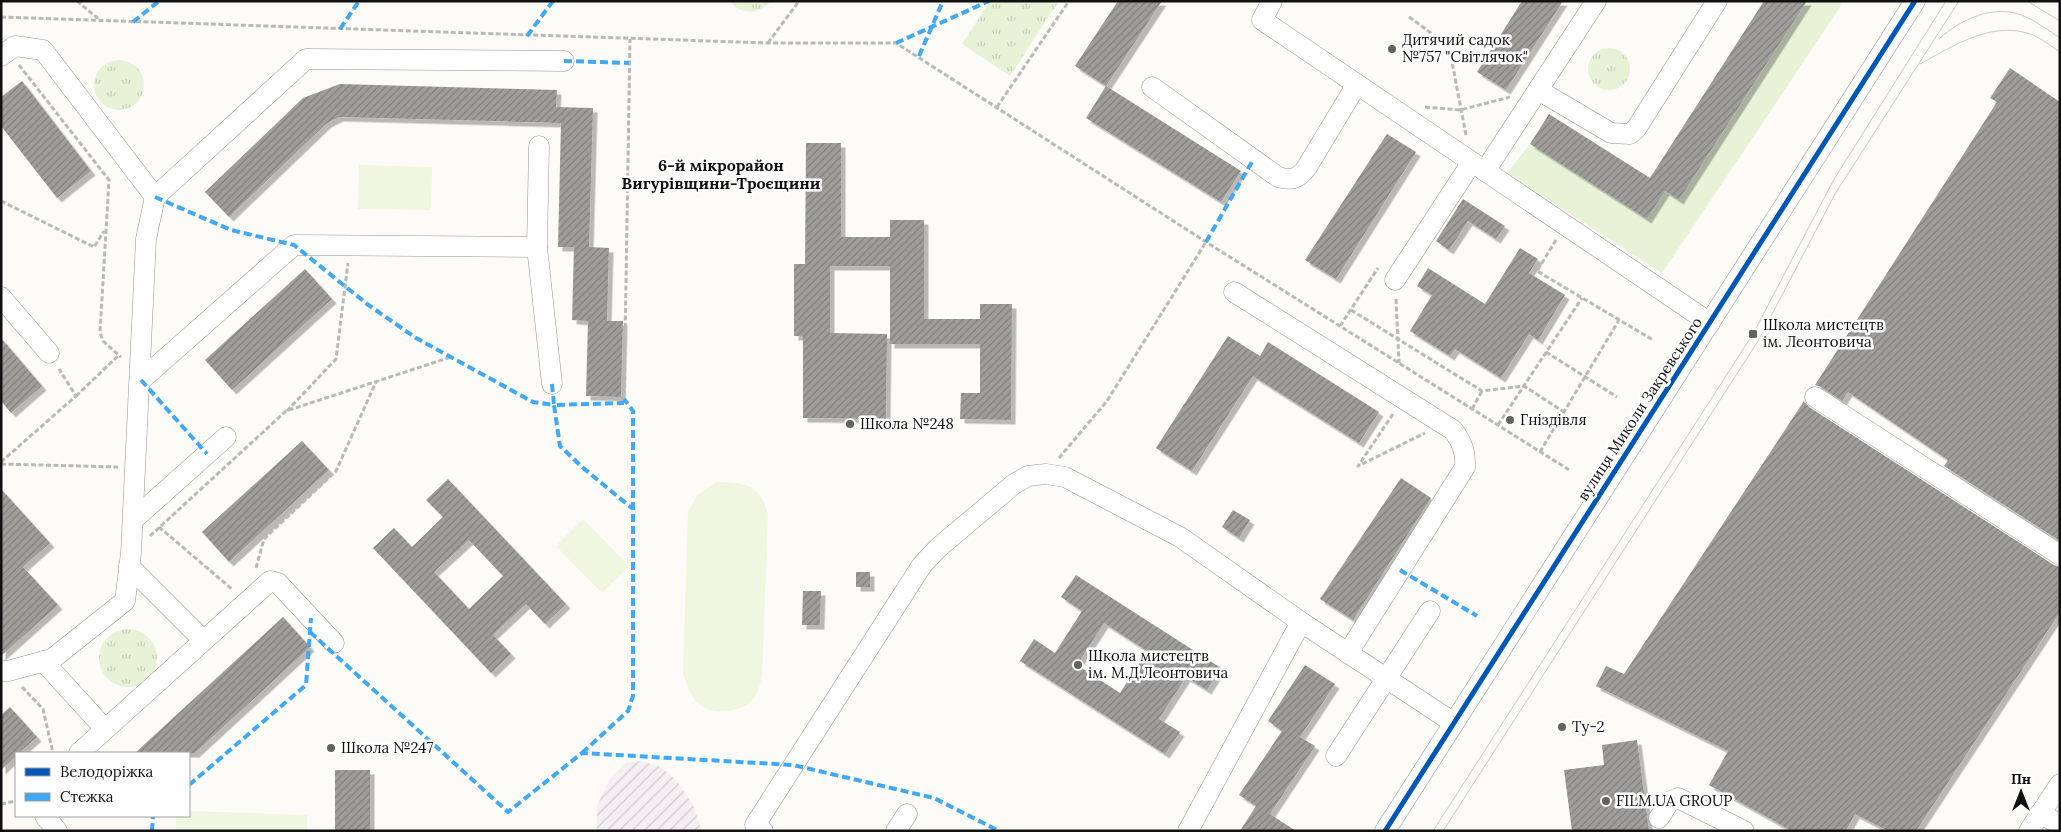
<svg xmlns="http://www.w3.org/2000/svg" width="2061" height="832" viewBox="0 0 2061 832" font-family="Lora,serif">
<defs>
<pattern id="industrial-furrows" width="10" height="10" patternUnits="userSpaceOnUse" patternTransform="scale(1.25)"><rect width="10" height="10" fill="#f4eff2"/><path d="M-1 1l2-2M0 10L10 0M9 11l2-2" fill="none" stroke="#d0ccce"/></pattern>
<pattern id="park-tufts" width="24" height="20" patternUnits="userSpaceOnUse" patternTransform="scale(1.25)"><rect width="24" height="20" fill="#e7f2d7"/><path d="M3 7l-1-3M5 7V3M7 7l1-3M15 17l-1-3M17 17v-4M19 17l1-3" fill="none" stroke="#c5ceb8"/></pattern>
<pattern id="building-hatch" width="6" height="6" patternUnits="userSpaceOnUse" patternTransform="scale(1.25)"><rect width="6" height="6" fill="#a09e9b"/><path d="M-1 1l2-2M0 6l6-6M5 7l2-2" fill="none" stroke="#817f7d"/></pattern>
<filter id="shadow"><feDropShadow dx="4.5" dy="4.5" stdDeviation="0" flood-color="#0004"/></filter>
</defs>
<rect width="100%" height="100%" fill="#fcfbf7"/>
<path fill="url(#industrial-furrows)" d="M641 761 661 767 677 781 693 805 702 831H597V806L609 780 626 763Z"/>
<path fill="#e7f2d7" d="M1807 1H1844L1662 273 1507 173 1530 144 1647 218 1665 191 1679 200Z"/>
<g fill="url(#park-tufts)">
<path d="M730 1H771C760 14 741 16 730 1Z"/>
<path d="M990 1H1059L1010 76 962 44Z"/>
<circle cx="1609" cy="69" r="21"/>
<circle cx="119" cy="85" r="25"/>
<circle cx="128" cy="658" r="29"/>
</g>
<g fill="#f0f6e0">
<path d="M359 165 432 167 431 210 358 209Z"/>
<path d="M716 482C745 482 760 484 768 515L762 677C760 682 759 691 756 696 745 712 715 717 700 705 690 698 687 684 683 674L688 512 697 495Z"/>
<path d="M583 519 629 566 602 593 556 546Z"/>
<path d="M189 811 307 815V831H176V816H189Z"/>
</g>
<g fill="url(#building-hatch)" fill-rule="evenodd" filter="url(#shadow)">
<path d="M1118 1H1162L1106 86 1075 66Z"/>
<path d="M1522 1H1563L1506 90 1477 72Z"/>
<path d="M1764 1H1807L1679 200 1665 191 1647 219 1530 144 1549 114 1650 178Z"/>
<path d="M2010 68 2060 102V541L1944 466 1948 460 1848 392 1842 401 1821 387 1815 385 1997 102 1990 98Z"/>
<path d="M22 81 91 171 57 198 1 126V97Z"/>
<path d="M340 84 557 90 556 107 593 108 589 247 609 248 607 321H623L621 397 586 396 588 321 572 320 574 247H558L561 123 339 117 327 123 229 217 205 192 303 98Z"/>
<path d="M1106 86 1241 171 1221 202 1086 118Z"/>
<path d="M1387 134 1416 152 1336 279 1305 260Z"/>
<path d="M806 143H841V237H890V220H924V319H980V304H1012L1011 420 960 419 961 393H980V344H890V266H830V333L887 334 886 419 803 418V336H794V264H805Z"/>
<path d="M1463 199 1505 226 1496 239 1468 221 1449 250 1436 241Z"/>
<path d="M1520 248 1538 259 1529 273 1565 295 1538 340 1529 334 1501 378 1455 349 1450 356 1410 331 1432 295 1417 286 1428 268 1485 304Z"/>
<path d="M305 269 332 299 232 390 205 360Z"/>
<path d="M1228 336 1260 356 1268 342 1379 412 1359 443 1253 376 1192 471 1156 448Z"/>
<path d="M1 338 42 386 11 413 1 401Z"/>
<path d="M1804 401 1809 407 2054 565 2060 567V612L1916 831H1888L1855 814 1846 831H1792L1709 785 1728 751 1596 686 1606 666 1624 674Z"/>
<path d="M302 441 329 470 229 562 202 532Z"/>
<path d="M1401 478 1431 498 1353 620 1320 599Z"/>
<path d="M448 479 566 604 545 624 526 604 493 635 511 654 491 673 373 548 394 528 412 547 443 517 426 500ZM469 540 503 576 469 609 434 572Z"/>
<path d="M1 489 50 543 23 567 58 605 1 656Z"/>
<path d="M1233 510 1250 520 1239 538 1222 527Z"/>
<rect x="856" y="572" width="14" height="15"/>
<path d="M1076 575 1221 668 1207 690 1186 677 1159 719 1180 732 1165 754 1020 661 1034 639 1055 653 1082 611 1061 597ZM1104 623 1147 651 1120 693 1077 665Z"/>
<path d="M803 591H821L820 625H802Z"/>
<path d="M283 617 310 647 195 753H135Z"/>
<path d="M1305 665 1335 684 1300 737 1315 746 1270 814 1296 831H1240L1256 806 1239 795 1282 731 1268 721Z"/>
<path d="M10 707 37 737 19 753H16V756L1 770V715Z"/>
<path d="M1637 740 1649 831H1572L1564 770 1604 765 1602 745Z"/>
<rect x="335" y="770" width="35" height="61"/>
</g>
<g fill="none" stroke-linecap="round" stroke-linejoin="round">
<defs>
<g id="minor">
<path d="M1272 1 1262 20 1710 323"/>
<path d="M1 56 15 46 43 50 155 197"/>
<path d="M1152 87 1278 177C1291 181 1299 179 1307 167L1357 84"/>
<path d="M1538 90 1611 133 1630 134 1636 129 1717 1"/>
<path d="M539 146 537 247 552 384"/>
<path d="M1485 171 1596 1"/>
<path d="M1395 280 1472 162"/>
<path d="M1234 292 1453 430C1462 442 1466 452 1465 467L1348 653"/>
<path d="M1 297 49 353"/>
<path d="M141 380 294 245 537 247"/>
<path d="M1815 397 2060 555"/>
<path d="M133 520 226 437"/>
<path d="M129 566 203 640"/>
<path d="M43 661 105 729"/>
<path d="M1 671H8L52 659 125 601 131 553 146 239 155 197 306 59 564 61"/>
<path d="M79 753 270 581 278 583 334 643"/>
<path d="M1336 756 1430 611"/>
<path d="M2040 814 2060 824"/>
<path d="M45 816 57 831"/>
<path d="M1659 818 1669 802 1678 798 1744 831"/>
<path d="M763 831 755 825 922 565 938 548 1014 484 1028 476 1046 474 1065 477 1180 537 1301 622 1454 723"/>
<path d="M896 831 907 814"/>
<path d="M1188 831 1301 622"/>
<path d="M1385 831 1915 1"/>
<path d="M2029 831 2060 784"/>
</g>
</defs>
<use href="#minor" stroke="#969694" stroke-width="21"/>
<g stroke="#b9b9b8" stroke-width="3" stroke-dasharray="5 2.5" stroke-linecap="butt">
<path d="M77 1 101 21"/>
<path d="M1 17 768 43H896L1206 242 1571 471"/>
<path d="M1409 17 1449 46 1466 135"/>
<path d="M768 43 799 1"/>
<path d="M19 65 109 180 100 332 103 341 121 357"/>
<path d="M997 107 1069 1"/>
<path d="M1425 107 1460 110 1510 97"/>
<path d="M1 201 94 247 104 231"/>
<path d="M1556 240 1537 271 1653 340"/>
<path d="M1396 299 1399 363"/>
<path d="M1351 310 1482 391 1524 386 1564 412"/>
<path d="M1340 326 1378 268"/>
<path d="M1546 352 1617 397"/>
<path d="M76 396 119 355"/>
<path d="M624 403 630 39"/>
<path d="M1472 409 1482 391"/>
<path d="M287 411 336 359 348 263"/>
<path d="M1393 414 1358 466 1425 433"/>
<path d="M1498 425 1582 298"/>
<path d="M1540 452 1619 320"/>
<path d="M1059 458 1107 401 1206 242"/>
<path d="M1 462 76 396 59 369"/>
<path d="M1 464 118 467"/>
<path d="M159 527 233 590"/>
<path d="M150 536 286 411 451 357"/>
<path d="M256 568 264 539 336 471 376 382"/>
<path d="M22 687 43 709 53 753"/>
<path d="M1 804 16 801"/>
</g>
<use href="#minor" stroke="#fffefe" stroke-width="20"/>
<g stroke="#d9c5c7" stroke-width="1">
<path d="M2027 1 2060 21"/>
<path d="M1940 38C1961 20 1987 7 2015 13 2031 17 2046 29 2060 38"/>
<path d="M1920 64C1953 46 1997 17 2037 37 2045 41 2052 47 2060 52"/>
<path d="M1433 831 1753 334 1833 181 1946 1"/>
<path d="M1443 831 1758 341 1835 194 1959 1"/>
</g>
<g stroke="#3fa9f5" stroke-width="4" stroke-dasharray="8 4" stroke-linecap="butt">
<path d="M133 22 159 1"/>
<path d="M340 29 359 1"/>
<path d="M527 36 553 1"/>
<path d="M896 43 989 1"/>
<path d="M919 56 943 1"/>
<path d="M564 61 629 63"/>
<path d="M155 197 231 230 294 245 367 304 416 338 533 402 554 405 560 446 582 467 633 509"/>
<path d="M1206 242 1253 160"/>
<path d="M141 380 207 454"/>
<path d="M552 384 554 405 624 403"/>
<path d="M1400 570 1477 616"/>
<path d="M310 632 508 812 582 753 793 765 934 798 999 831"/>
<path d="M582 753 628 711 633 696V411L624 399"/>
<path d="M189 785 306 685 311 618"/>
<path d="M152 831 153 816"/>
</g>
<defs>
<path id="cycleway" d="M1385 831 1915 1"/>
</defs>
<use href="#cycleway" stroke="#fff" stroke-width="8"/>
<use href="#cycleway" stroke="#0057b8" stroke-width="5"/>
</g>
<g fill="#636261" stroke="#fff" stroke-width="2">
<circle cx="1392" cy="49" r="5"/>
<rect x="1748" y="329" width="10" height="10" rx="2.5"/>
<circle cx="1510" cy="420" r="5"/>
<circle cx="850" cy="424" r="5"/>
<circle cx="1078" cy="665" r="5"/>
<circle cx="1562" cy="727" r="5"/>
<circle cx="331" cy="748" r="5"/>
<circle cx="1606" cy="801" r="5"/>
</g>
<g text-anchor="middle" stroke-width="5" stroke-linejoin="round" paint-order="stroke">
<g font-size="15" fill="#101010" stroke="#fff" text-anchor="start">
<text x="1402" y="45">Дитячий садок<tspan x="1402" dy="17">№757 "Світлячок"</tspan></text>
<text x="1763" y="330">Школа мистецтв<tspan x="1763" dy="17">ім. Леонтовича</tspan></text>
<text x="1520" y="425">Гніздівля</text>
<text x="860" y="429">Школа №248</text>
<text x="1088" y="661">Школа мистецтв<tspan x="1088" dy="17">ім. М.Д.Леонтовича</tspan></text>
<text x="1572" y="732">Ту-2</text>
<text x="341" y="753">Школа №247</text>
<text x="1616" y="806">FILM.UA GROUP</text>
</g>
<g font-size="15" fill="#101010" stroke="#fff">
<text transform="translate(1640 409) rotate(-57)" y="5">вулиця Миколи Закревського</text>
</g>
<g font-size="16" font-weight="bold" fill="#101010" stroke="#fff">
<text x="721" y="171">6-й мікрорайон<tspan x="721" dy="18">Вигурівщини-Троєщини</tspan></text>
</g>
</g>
<rect width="2061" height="832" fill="none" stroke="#101010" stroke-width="5"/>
<rect x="15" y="752" width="175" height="65" fill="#ffffff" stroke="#9f9f9f"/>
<rect x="25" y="768" width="25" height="8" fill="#0057b8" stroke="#9f9f9f"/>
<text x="60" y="777" font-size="15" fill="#101010">Велодоріжка</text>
<rect x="25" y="793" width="25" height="8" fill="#3fa9f5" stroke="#9f9f9f"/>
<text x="60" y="802" font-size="15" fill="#101010">Стежка</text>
<g transform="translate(2021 792)" stroke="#ffffff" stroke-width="4" paint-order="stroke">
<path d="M0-4L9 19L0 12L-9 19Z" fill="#101010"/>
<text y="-8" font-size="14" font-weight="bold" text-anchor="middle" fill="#101010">Пн</text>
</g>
</svg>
